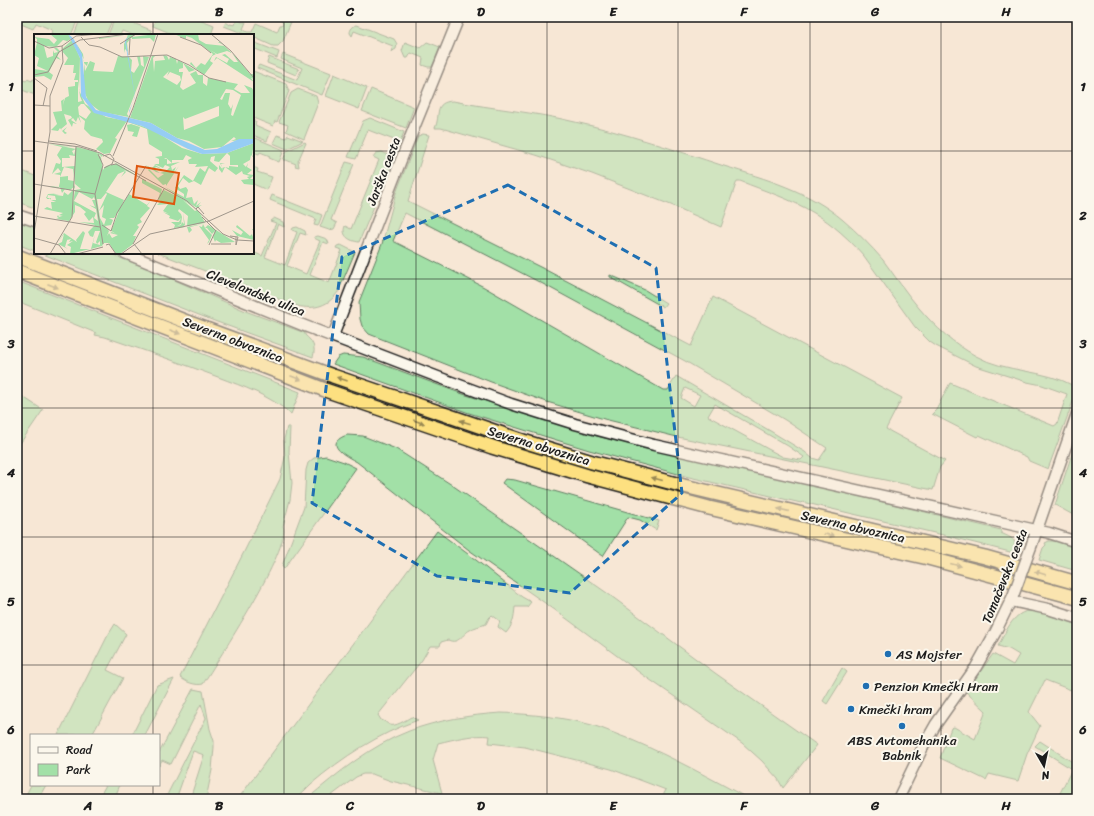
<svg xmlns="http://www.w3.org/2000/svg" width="1094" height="816" viewBox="0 0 1094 816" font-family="Sriracha,sans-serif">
<rect width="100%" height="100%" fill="#f7e7d5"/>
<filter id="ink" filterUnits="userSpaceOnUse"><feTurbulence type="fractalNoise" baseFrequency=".025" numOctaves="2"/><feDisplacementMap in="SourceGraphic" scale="8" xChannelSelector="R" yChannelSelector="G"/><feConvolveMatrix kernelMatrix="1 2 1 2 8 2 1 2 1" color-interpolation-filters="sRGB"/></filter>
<g filter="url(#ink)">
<g fill="#a2e0a7" stroke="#5f7e62" fill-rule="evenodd">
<path d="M24 17H79L71 35H51L52 30 36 23 33 29 21 24Z"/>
<path d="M81 17H111L112 20 106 35H74Z"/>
<path d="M156 17H192L214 26 211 35H175L153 26Z"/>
<path d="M281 17H293L283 41 278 46H273L253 37V35H247L224 26 226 22 230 25V24L235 25 237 19 242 22H246L243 29 247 32H252L256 23 277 32 280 25H282L283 23 280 20Z"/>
<path d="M120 18 151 30 153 35H133L122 31 120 35H108L114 20Z"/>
<path d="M357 25 394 39 397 44 396 49 391 52 393 46 354 31 352 36 350 33C350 29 353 26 357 25Z"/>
<path d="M253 42 279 52 277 58 253 48Z"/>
<path d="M405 42 420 48 427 42 440 47 432 67H428L422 65 423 58 411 53 408 58H405L402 51Z"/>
<path d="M283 54 331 73 322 95 257 68 259 65 297 80 302 68 281 59Z"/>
<path d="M269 57 299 69 296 75 267 63Z"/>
<path d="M253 71 286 84 289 91 277 122 275 121 273 126 253 118Z"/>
<path d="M334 74 367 88 359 109 326 96Z"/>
<path d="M17 75 21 77 20 79 26 81 27 79 32 81 33 79 35 80V95L17 88Z"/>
<path d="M298 89 316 96 318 103 304 139 286 131 288 125 279 122 291 93Z"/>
<path d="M371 89 414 107 406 128 362 111Z"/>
<path d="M453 101C493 109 535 112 575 122 626 133 675 150 724 166 766 179 809 191 843 220 857 232 871 246 883 260 895 276 906 293 919 308 935 327 954 344 976 356 1006 373 1044 369 1074 386L1076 392 1075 396 1048 469 1029 461 1027 457 979 435 977 437 932 414 936 410 950 383 1054 426 1057 424 1067 394 1042 385 1027 382 976 366 936 346 930 342 915 327 864 256C850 240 833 224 814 213 791 199 765 191 740 181H737L721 227 671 205 592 174 536 155 441 128H435C441 115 433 102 453 101Z"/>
<path d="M370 118 404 132 398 148 392 147 394 140 368 130 356 159 348 157 363 121Z"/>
<path d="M253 120 256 122 255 125 271 132 267 141 253 135Z"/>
<path d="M423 134 429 135 408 201 542 268 691 346 713 297 902 398 886 429 945 461 940 467 933 490 673 436 604 419 547 402 491 382 369 334 362 326 360 319 359 302 382 244 396 193 418 136ZM405 213 543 284 685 361 785 420 827 448 819 460 812 458 805 452 772 432 676 376 668 390H663L484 287 393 241ZM685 388 700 395 694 406 681 398ZM715 404 788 446 804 457 801 460 783 457 768 449 708 416Z"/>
<path d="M277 135 286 138 288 135 303 141 287 149 273 143Z"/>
<path d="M253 137 284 150 279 162 269 158 270 156 260 152 259 154 253 152Z"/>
<path d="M305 142 306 143 298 161 299 167 295 166 296 164 286 160H283L287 151Z"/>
<path d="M382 152 388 155 394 159 359 242C350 241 341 236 345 226L351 229 379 160 373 157 376 153Z"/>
<path d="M346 162 354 164 331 220 337 223 334 229 329 230 320 227Z"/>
<path d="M253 167 258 169 257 172 272 177 267 190 253 184Z"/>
<path d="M22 171 35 176V208L17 202V183Z"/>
<path d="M272 195 322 215 318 226 314 225 316 219 270 200Z"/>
<path d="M274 218 283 222 284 227 278 224 265 257 285 265 297 232 292 230 293 228 297 227 305 231 306 235 300 233 287 266 306 274 320 241 314 238V237L318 236 327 239 329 244 323 242 310 275 329 283 342 250 336 248 337 246 341 245 355 252 338 292C327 308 311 310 294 305L158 253 253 252 262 256 276 223 270 221Z"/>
<path d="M17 219 35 226V251L17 244Z"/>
<path d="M40 253H108L154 271 248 312 305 333V335C313 342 316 347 313 357L217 322Z"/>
<path d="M610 275 645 290 666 303 663 307 610 277Z"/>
<path d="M17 281 300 392 291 414C269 395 244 387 218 377 181 363 143 350 105 337L95 335 96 333 17 301Z"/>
<path d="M343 355 363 357 460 393 597 436 691 459 778 477 1001 530V533C1013 539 1017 538 1014 553L943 535 802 502 801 503 689 477 589 450 469 413 333 364 338 357Z"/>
<path d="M17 393 43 410 17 448Z"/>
<path d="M287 427H290L289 452 292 483 290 500 283 526C292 548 217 661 203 684 196 686 185 682 180 677L181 675 245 550 280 479 285 457 284 439Z"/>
<path d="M347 435 363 436 396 449 452 485 607 593 715 673 817 745 783 788 778 779 762 761 742 743 643 675 555 610 469 550 357 462C346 456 322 444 347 435Z"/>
<path d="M1077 439V529L1074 528 1075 516 1055 505Z"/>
<path d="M326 456 344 462 356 468 284 569 282 566 304 507 306 470 308 463 314 458Z"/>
<path d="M505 479 515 480 659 521 656 530 640 520 628 517 603 556 502 483Z"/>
<path d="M437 531 476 560 522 597 531 602 527 607H515C514 618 513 625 506 633L498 627 500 621 492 615 489 618 486 624C481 626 474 627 470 630 462 634 459 645 448 640L441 642 440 646H430L422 660 378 715 381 720C385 721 386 723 390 725 395 727 406 720 411 717L418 720C378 734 343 757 311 784 306 789 301 794 295 799H238Z"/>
<path d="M1049 541H1057L1077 548V571L1039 560 1043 548 1046 545 1045 543Z"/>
<path d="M1028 611 1041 612 1077 623V679L1071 690 1045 680 1029 712 1040 726 1027 754 1018 781 989 774 986 780 940 758 951 728 954 727 975 739 986 711 966 692 993 654 1013 665 1019 655 1009 649 998 646C1006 632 1012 614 1028 611Z"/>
<path d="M115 624 126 634 107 670 123 678 92 735H58L107 637Z"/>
<path d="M842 668 847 672 827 704 823 701Z"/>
<path d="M174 679 145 735H132L157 685Z"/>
<path d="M193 689 203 691 210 729 214 741V747L212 770 206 799H190L204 755 193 751 176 799H165L206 718 201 704 171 764 162 760 159 766V753Z"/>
<path d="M501 713C532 714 562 717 592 725 605 729 618 735 632 740 672 757 710 778 749 799H661L666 790 611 769 592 764 525 747 489 743 490 736C473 734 455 739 438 743L433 760 442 793 391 781 372 774H363L356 777 327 799H307C338 773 370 746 409 731 438 720 470 715 501 713Z"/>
<path d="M1040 741 1077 765V792L1075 799H1057L1072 769 1035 746Z"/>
<path d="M31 785H46L38 799H24Z"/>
<path d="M106 785H120L114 799H98Z"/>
</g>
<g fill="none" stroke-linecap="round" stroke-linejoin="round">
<defs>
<g id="tertiary">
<path d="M17 215 35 221"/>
<path d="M125 253 305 326 438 377 511 404 575 424 654 445 1018 526 1049 533 1077 542"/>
<path d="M333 336 403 155 459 17"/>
<path d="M1032 544 1077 414"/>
<path d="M1011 601 1048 609 1077 618"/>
<path d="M898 799 923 747 936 724 976 667 995 633 1013 596"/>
</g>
<g id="trunk">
<path d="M17 256 187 322 333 376 523 441 592 462 684 486 985 557 1077 583"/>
<path d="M17 271 325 390 492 447 588 476 709 508 928 558 1077 598"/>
</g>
</defs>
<use href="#tertiary" stroke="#1c1c1c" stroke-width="13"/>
<use href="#trunk" stroke="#1c1c1c" stroke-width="16"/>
<use href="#tertiary" stroke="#fbf7ec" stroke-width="10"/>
<use href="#trunk" stroke="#fde080" stroke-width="13"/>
<defs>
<path id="tertiary-bridge" d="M1013 596 1032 544"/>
</defs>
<use href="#tertiary-bridge" stroke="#1c1c1c" stroke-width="13" stroke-linecap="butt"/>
<use href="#tertiary-bridge" stroke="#fbf7ec" stroke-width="10"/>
</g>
<defs><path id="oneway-solid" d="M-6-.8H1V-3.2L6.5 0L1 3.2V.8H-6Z"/></defs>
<g fill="#988853">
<use href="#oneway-solid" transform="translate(53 286) rotate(21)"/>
<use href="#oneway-solid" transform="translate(175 332) rotate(21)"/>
<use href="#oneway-solid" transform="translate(296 378) rotate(21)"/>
<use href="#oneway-solid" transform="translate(342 379) rotate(-161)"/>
<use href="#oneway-solid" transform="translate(419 422) rotate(19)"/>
<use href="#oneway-solid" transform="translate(465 422) rotate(-162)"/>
<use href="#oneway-solid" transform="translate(657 479) rotate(-165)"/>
<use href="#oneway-solid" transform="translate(783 510) rotate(-167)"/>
<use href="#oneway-solid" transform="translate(829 535) rotate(13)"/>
<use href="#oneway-solid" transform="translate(956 565) rotate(14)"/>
<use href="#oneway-solid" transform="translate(1040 573) rotate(-164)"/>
</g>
</g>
<path d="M0 0H1094V816H0ZM508 185 656 268 682 493 570 593 437 576 312 503 342 257Z" fill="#f7e7d5" fill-opacity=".55" fill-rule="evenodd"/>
<path fill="none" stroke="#1f6fb2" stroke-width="3" stroke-dasharray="8 5" stroke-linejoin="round" d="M508 185 656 268 682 493 570 593 437 576 312 503 342 257Z"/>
<path fill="none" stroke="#1c1c1c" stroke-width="1" stroke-opacity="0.55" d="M153 17V35M284 17V799M416 17V799M547 17V799M678 17V799M810 17V799M941 17V799M17 151H35M253 151H1077M153 253V735M17 279H1077M17 408H1077M17 537H1077M17 665H1077M153 785V799"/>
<g fill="#1f6fb2" stroke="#fbf7ec" stroke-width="1.5">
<circle cx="888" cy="654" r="4"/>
<circle cx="866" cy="686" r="4"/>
<circle cx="851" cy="709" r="4"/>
<circle cx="902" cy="726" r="4"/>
</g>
<g text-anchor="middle" stroke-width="4" stroke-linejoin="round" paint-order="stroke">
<g font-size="13" fill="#1c1c1c" stroke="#fbf7ec">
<text transform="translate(383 171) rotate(-69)" y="5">Jarška cesta</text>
<text transform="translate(256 292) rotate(22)" y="5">Clevelandska ulica</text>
<text transform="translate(233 339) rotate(21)" y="5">Severna obvoznica</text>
<text transform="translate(539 445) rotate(17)" y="5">Severna obvoznica</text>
<text transform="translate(853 526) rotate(13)" y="5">Severna obvoznica</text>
<text transform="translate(1004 576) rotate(-68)" y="5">Tomačevska cesta</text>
</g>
<g font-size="13" fill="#1c1c1c" stroke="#fbf7ec" text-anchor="start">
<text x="896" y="659">AS Mojster</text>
<text x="874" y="691">Penzion Kmečki Hram</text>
<text x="859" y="714">Kmečki hram</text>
<text x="902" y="745" text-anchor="middle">ABS Avtomehanika<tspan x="902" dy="15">Babnik</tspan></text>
</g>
</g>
<g transform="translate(34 34)">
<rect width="220" height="220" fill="#f7e7d5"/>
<path d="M16 0H34L37 5 26 11 33 7 29 6 22 13 10 12 13 24 19 22V16L20 19 24 18 20 14H23L28 19 26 17 23 22 27 26 22 24 15 38 19 41 17 46 10 42 0 43V35L14 37 3 32 5 24 0 21 3 9 0 8 3 9V5L0 3 15 5 20 10 23 6ZM122 0 120 8 116 4 98 5V3L93 9 94 18 91 15 90 19V10L94 1 65 5V4L95 1H101L98 3ZM140 0H164L165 6 172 10 191 12 184 8 183 10 184 8H186L201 22 216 40H220V45L217 44 220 48 183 24 180 27 182 23 193 29 195 25 188 21 191 20 200 28H204L198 19 193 17 183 20 176 16 182 20 178 22 176 27 179 29 170 41 156 30 157 28 162 34 167 29 171 31 179 20 158 4 152 2V5ZM38 6 46 24 45 56 51 70 72 83 93 87 81 104 83 105 76 119 70 120 62 115 69 108 68 105 57 102 52 107 57 102 50 95 51 87 45 82 47 89 44 83 42 88 39 84 37 86 43 90 39 89 38 93 34 86 38 84 37 82 30 80 33 90 27 95 28 97 33 93 30 97 33 99 31 100 33 102 28 97 26 94 24 97 17 96 23 90 19 78 28 77 27 67 30 65 29 71 31 64 35 62 34 53 41 52V58V48H44V68L48 67 46 62 44 46H40L42 39H39L40 31H30L34 24 27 16ZM47 70H50L57 78 54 82 58 83 54 82 52 85 45 81 44 73ZM42 9 49 20 50 28H54L53 32 50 29 51 37 56 27 61 29 59 37 79 38 84 22 95 23 98 26 97 37 100 39 105 31 103 22H106L107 31 110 33 109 22 115 23 93 80 95 83 67 78 55 69 50 57V26ZM129 21 133 22 135 26 136 23 142 25 143 30 144 26 161 36 155 38 149 29V34L145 35V38H149L146 53 149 56 162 49 156 40 162 37 164 41H169V49L173 52 174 44 204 50 200 55 207 59H216L210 51 218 54 220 58V105L197 107 202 105 200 103 188 113 170 115 155 107 143 104 117 89 96 84 118 22H121L119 24 120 38 121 27 131 26ZM135 37 133 42 136 38 146 42 147 46 143 51 129 43ZM192 55 199 56 207 61 199 82 197 81 199 70 197 75 194 70 196 59H191L188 66 186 65ZM185 72V82L150 96 149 83 151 85ZM94 88H97L119 96 148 114 168 120 193 119 220 109 218 121 220 124 217 121 216 126 209 130 212 133 214 129 213 133 218 136 213 140 220 141 216 145H220V151L210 150 207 146 215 145 213 143 216 142 209 140 208 137 202 141 191 133 188 139 185 135V131L189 136 186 129 191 130H187L188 134 191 133 195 134V132L204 133V131H196V122L193 119 185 128 180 127 181 122 177 123 176 127 184 134 181 138 175 134 167 151 160 147 155 149 149 144 144 152 146 155 152 153 154 156 152 164 158 163 160 170 164 166 162 172 167 168 164 172 168 171 163 174 131 153 150 163V160L141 154 150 141 159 147 166 134 171 138 174 132 161 133 163 130H155L154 126 158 124 152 121 149 126H138V129L132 124 130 125H133V130L146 128 137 132 138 136 142 133 139 140 145 132 132 152V150L129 151 114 136 115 135 124 144 130 140 122 138 111 131 118 134 121 131 128 135 122 133 120 135 126 139 132 137 136 133 131 131 129 134 120 130H125V125L121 123 128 122V118L115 110 113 95ZM97 90 106 93 103 103 98 102 100 98 94 97 93 91ZM15 110 41 113 27 112 42 115 38 117 40 121 42 113 60 117 69 121 68 123 66 121 62 119 67 123 69 136 72 132 82 130 80 128 104 142 90 136 92 138 87 143 91 137 84 140 72 158 90 166 88 171 95 160 113 171 117 166 113 172 116 174 106 185 108 188 103 191 105 193 99 202H102L99 210 86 220H82L75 209H70L68 212 57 215 61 200 59 209 66 211V207L63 210 62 208 66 197H61L59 203 56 202 54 198 61 191 45 188 60 189 59 183 55 187 50 180 52 178 46 173 41 171V178L35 187 22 185 25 184 23 183 24 181 25 183H28L25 182H29L25 181 29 179 10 175 13 173 18 175 17 168H22L17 166H22L21 162 14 161 13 165 14 164H17V166L16 164 15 165 12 164 14 160H22L14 159 25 161H22L29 162 30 158 34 161 38 157 31 155 28 159 26 153 24 154 17 153 14 152 25 153V148L26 152V141L20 140 27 138 24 134 18 140 22 129 26 130 27 127 23 121 28 113ZM35 121 41 122V132L28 133V124H36ZM30 133 39 135 41 150 47 155 41 156 39 169V157L36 156 40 153 41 155V151L40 153V147L34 146V142L26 143ZM45 158 58 165 60 163 61 166H58L61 173 55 171 62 175 64 187 60 184 62 179 40 167ZM72 159 73 160 65 177 70 171 68 183 72 185 70 191 66 184 63 165H67ZM85 177 77 197 79 198 82 200 78 198 76 199 84 201 78 204 75 199 73 202 75 197 71 192 77 191 79 186 75 184H80ZM108 145 128 155 127 160 130 156 142 162 131 154 152 167 162 175 149 166 161 177 163 176 173 188 167 181 171 189 153 192 154 182 145 175 144 177 147 180 148 183 147 190 143 192 147 191 148 188 150 190 149 179 151 191 148 193H151L131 197 148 193 140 194 141 191 137 188H145L147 184 144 187 135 184 136 182 129 178 135 180 129 177 134 170 123 171 127 167 124 165 126 159 108 149ZM169 190 171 194 174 191 201 208 187 209 182 206 181 208 179 203 177 209 181 210 177 209 181 197 178 200 173 194H171L178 201 175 208 173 210 175 206 165 192 168 193 169 190 156 193 158 196 155 199 153 193 157 192ZM203 191 216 202 220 198 218 195H220V198L218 200 220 206 203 202 198 196 207 201 209 198 202 193ZM49 197 51 199 46 215H56L36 220 37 213 33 211 39 207 35 208 37 205 33 206 34 203 31 213 34 215 24 210 28 208 30 200 24 208 30 199 43 208 42 206Z" fill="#a2e0a7" fill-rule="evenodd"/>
<path d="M34 0 39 4 48 20 52 63 62 76 100 85 99 82 96 80 95 79V77L101 63 91 8V6L92 5 95 3V0V2L92 8 101 62 95 79 99 82 100 85 117 89 143 104 171 116 183 115 205 105H220V109L193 119 168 120 154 115 108 92 60 79 47 62 46 24Z" fill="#96cdf4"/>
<path fill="none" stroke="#9f968b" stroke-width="1" d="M177 0 197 17 220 44M47 3 55 11 66 13 88 23 133 21 155 31 175 44 192 48M146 3 167 11 177 19M0 7 15 14 28 12M86 10 102 0M95 21 96 5M0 41 14 38 25 18 46 6 94 0M0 44 13 54 9 72M0 71 16 72M0 107 14 109M14 107 41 110 63 117M15 109 46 113 66 119 153 167 189 200 203 206 220 207M64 120 69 131 61 160 69 210M69 122 76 120 80 125 78 130 70 134M79 122 99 74 124 0M77 131 82 130 112 147M0 150 61 160M162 175 164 173 170 180M0 182 66 193M168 183 182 197M68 191 77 197 83 179 112 132M0 199 16 98V62L29 28 28 12 42 2 65 0M196 202 204 203 202 211V203M0 204 25 211 32 220M99 210 130 155M100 210 108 220M177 210H197M72 211 75 210 82 220M175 211 182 196M16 220 38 183 42 113M43 220 69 213M87 220 116 200 175 187 220 167"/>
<path fill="#de560d" fill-opacity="0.15" stroke="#de560d" stroke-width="2" d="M103 132 145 139 140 170 99 163Z"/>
<rect width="220" height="220" fill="none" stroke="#1c1c1c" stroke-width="2"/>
</g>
<rect width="1094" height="816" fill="none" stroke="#fbf7ec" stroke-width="44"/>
<rect x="30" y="734" width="130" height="52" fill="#fbf7ec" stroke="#a29f99"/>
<rect x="38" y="747" width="20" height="6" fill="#fbf7ec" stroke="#a29f99"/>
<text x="66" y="754" font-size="12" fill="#1c1c1c">Road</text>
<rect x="38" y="764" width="20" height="12" fill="#a2e0a7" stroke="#a29f99"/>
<text x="66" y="774" font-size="12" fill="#1c1c1c">Park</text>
<g transform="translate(1044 766) rotate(171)" stroke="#fbf7ec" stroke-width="3" paint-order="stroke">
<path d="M0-3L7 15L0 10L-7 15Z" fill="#1c1c1c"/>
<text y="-6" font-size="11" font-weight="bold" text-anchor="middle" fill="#1c1c1c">N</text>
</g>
<rect x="22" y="22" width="1050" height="772" fill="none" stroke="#1c1c1c" stroke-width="1.5"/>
<g font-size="13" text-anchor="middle" font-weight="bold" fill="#1c1c1c">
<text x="88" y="16">A</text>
<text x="219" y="16">B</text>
<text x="350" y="16">C</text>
<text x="481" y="16">D</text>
<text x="613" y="16">E</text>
<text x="744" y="16">F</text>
<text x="875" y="16">G</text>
<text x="1006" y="16">H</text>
<text x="11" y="91">1</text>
<text x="1083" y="91">1</text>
<text x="11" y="220">2</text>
<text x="1083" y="220">2</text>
<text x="11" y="348">3</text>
<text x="1083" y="348">3</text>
<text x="11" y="477">4</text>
<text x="1083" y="477">4</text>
<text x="11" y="606">5</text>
<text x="1083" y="606">5</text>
<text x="11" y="734">6</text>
<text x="1083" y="734">6</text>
<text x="88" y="810">A</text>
<text x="219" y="810">B</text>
<text x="350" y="810">C</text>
<text x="481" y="810">D</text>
<text x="613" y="810">E</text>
<text x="744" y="810">F</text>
<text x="875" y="810">G</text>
<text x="1006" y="810">H</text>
</g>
</svg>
